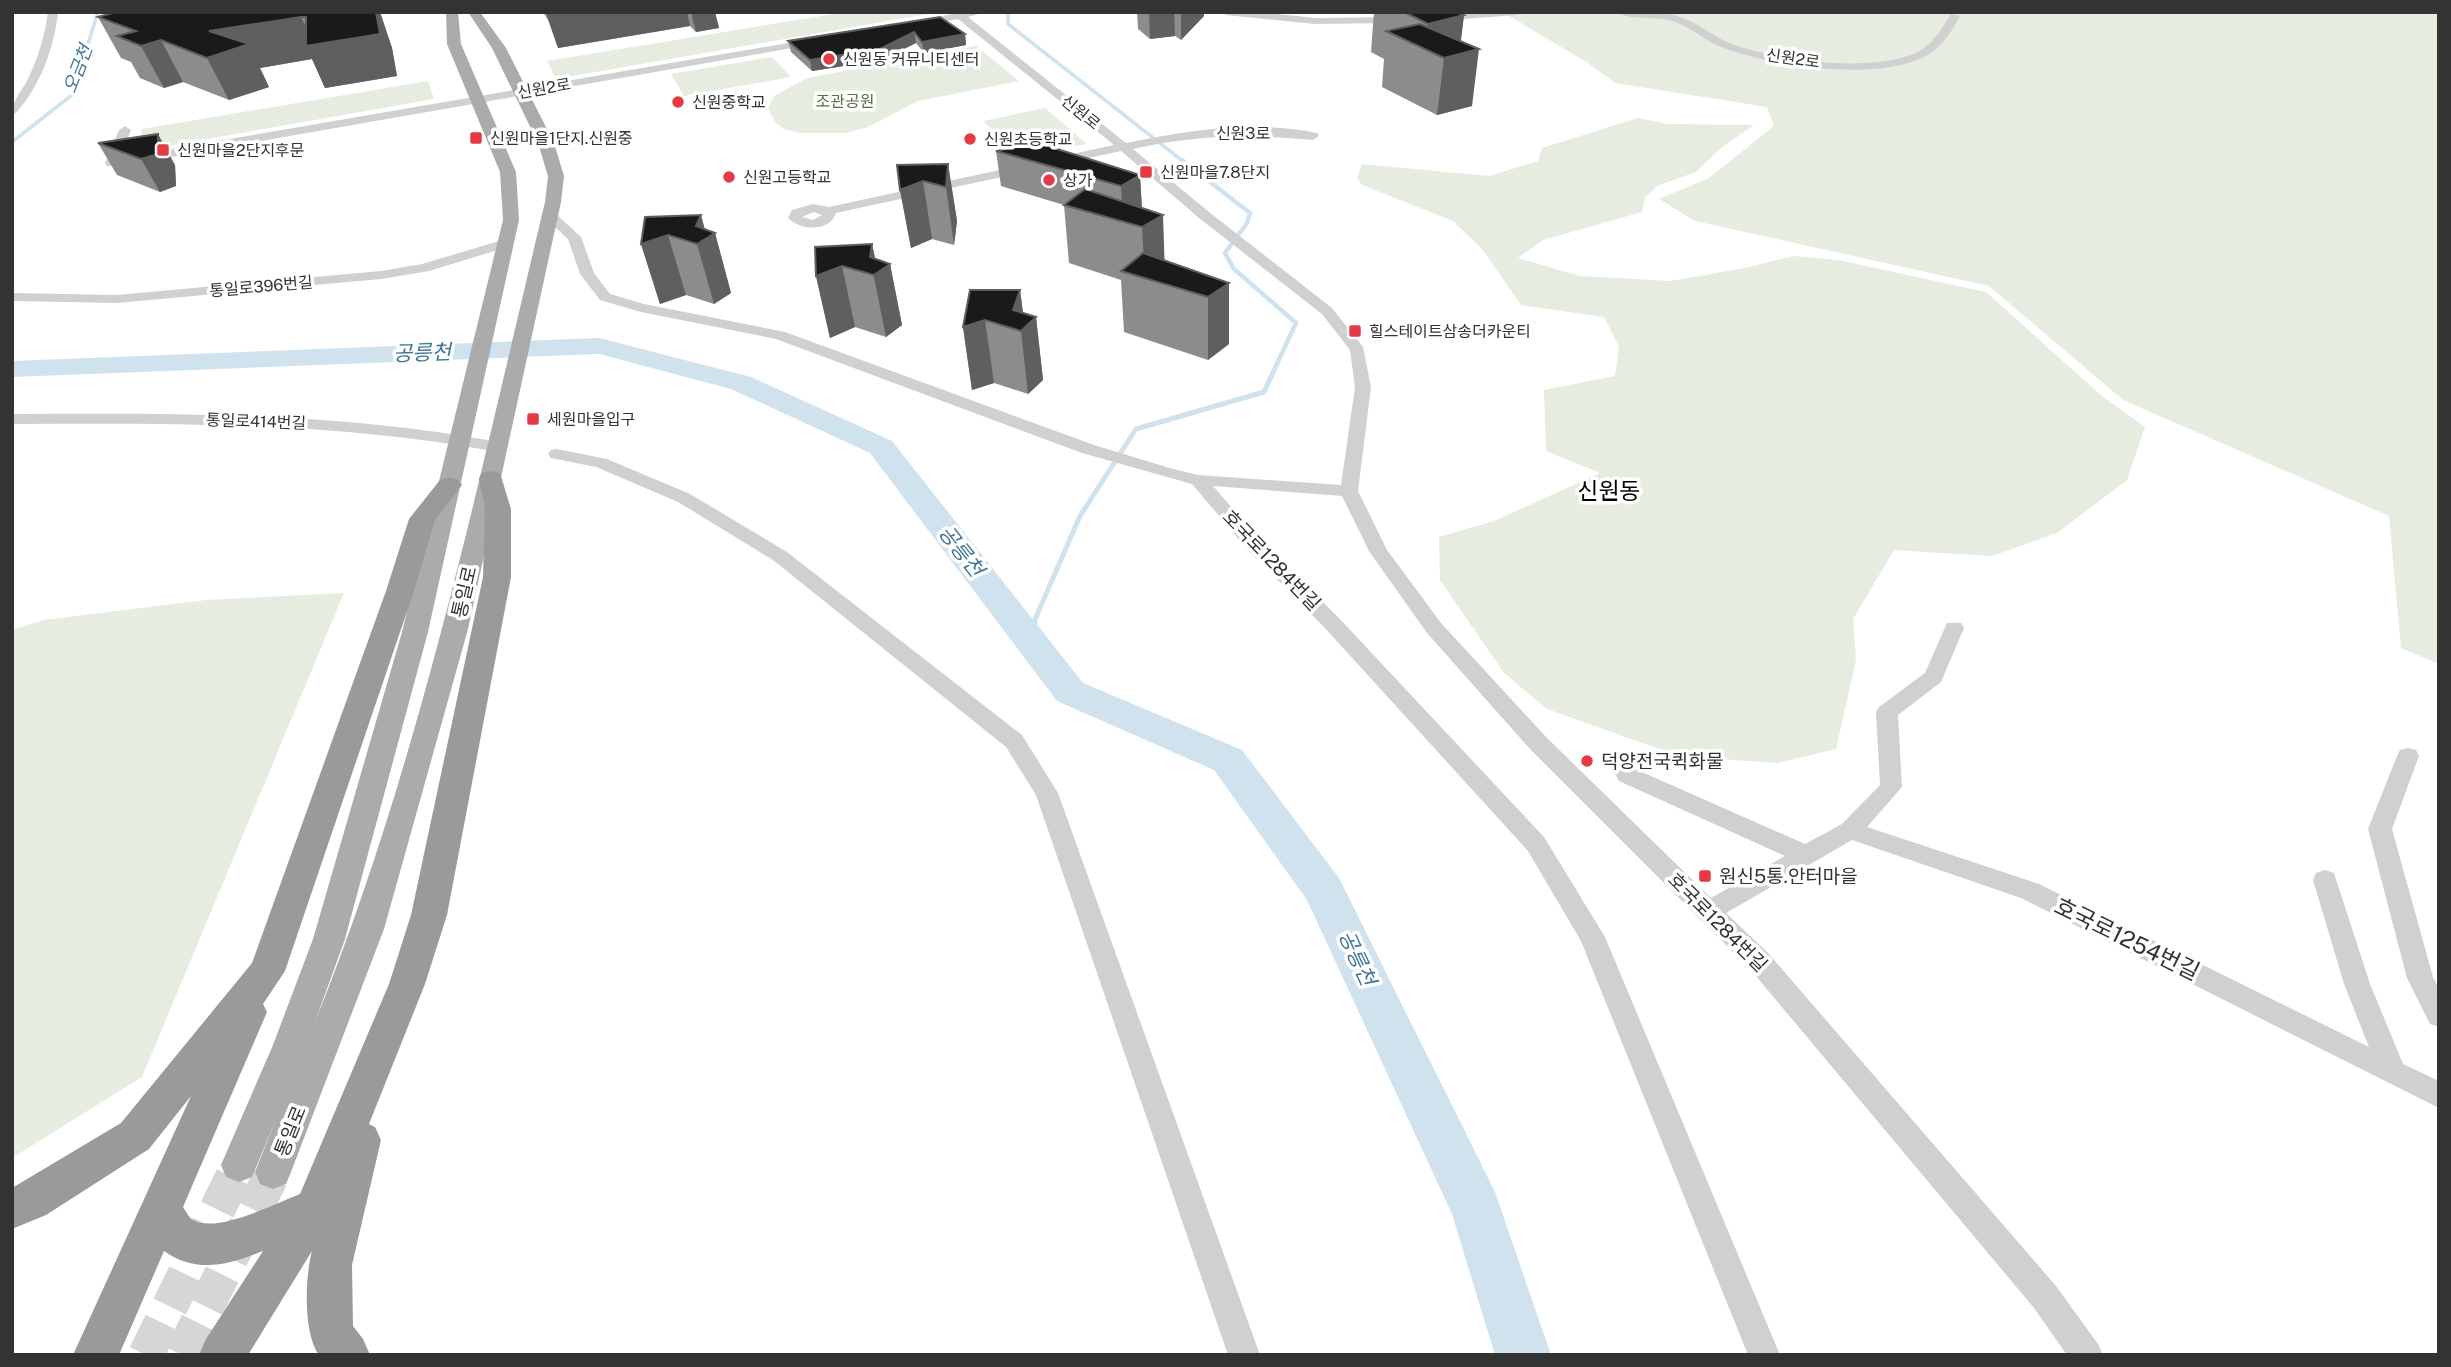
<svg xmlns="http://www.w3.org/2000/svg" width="2451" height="1367" viewBox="0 0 2451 1367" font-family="'Public Sans','Noto Sans KR',sans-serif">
<rect width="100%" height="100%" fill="#fff"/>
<g fill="#e6ecdf">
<path d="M846 12 927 14 556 79 547 61Z"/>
<path d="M1516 12H2439V664L2401 648 2389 516 2123 400 1989 286 1695 221 1659 199 1709 178 1774 126 1767 107 1615 83 1588 63 1509 16Z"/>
<path d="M976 46 1019 81 918 101 868 127 845 133H801L784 129 775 122 768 108 774 96 807 78Z"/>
<path d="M772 57 791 77 684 96 671 74Z"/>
<path d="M428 81 434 99 139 151 142 129Z"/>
<path d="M1045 108 1087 144 1021 156 983 121Z"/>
<path d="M1638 118 1668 124 1754 125 1721 148 1696 172 1657 186 1645 198 1642 212 1543 240 1518 258 1580 276 1670 281 1745 268 1793 256 1838 260 1986 292 2102 396 2145 427 2127 480 2057 533 1992 556 1894 550 1853 619 1856 660 1836 749 1778 763 1679 756 1547 709 1504 673 1440 580 1439 537 1494 521 1600 473 1546 451 1544 390 1615 376 1619 347 1604 317 1521 305 1483 250 1453 221 1362 185 1357 178 1362 164 1489 176 1538 161 1542 148Z"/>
<path d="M344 593 142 1077 12 1158V630L44 620 206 600Z"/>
</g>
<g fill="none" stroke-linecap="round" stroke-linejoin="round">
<g stroke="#cfe2ee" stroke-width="3.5">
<path d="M1008 12V24L1184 162"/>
<path d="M12 142 72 95 98 12"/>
</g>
<path stroke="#cfe2ee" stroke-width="4.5" d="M1182 160 1250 213 1247 223 1225 253 1234 269 1296 323 1276 366"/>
<path stroke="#cfe2ee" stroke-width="5" d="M1033 624 1080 516 1136 429 1264 392 1277 364"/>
<path stroke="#cfe2ee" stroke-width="7" d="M1028 636 1034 623"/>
<path fill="#cfe2ee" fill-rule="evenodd" d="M599 338 751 377 892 441 1083 683 1242 750 1339 878 1345 890 1495 1192 1551 1355H1495L1452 1214 1307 900 1214 770 1057 701 870 453 731 389 599 354 12 377V361Z"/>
<g stroke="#d6d6d6" stroke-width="36" stroke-dasharray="36 18" stroke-linecap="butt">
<path d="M146 1355 239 1165"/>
<path d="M182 1355 273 1172"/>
</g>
<g fill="#d0d0d0" fill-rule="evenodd">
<path d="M48 12H58C54 49 40 86 16 113L12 114C12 100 22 91 28 79 38 58 45 35 48 12Z"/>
<path d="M950 12H986L968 17 1126 143C1187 130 1255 120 1317 133L1319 136 1313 140C1252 134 1193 135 1133 149L1209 212 1332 308 1363 347 1371 387 1358 491 1387 550 1441 623 1546 737 1711 898 1785 856 1619 781 1616 775 1619 769 1627 767 1635 769 1805 844 1842 824 1880 785 1876 712 1879 707 1925 673 1947 623H1961L1964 628 1941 682 1898 715 1902 787 1867 827 2039 884 2369 1047 2344 984 2313 880 2316 873 2325 870 2334 873 2370 984 2403 1064 2439 1081V1108L2021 898 1852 840 1726 913 1768 953 2056 1286 2098 1344 2103 1355H2067L2034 1308 1750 969 1530 749 1427 633 1369 551 1342 496 1213 486 1263 543 1338 617 1544 837 1605 937 1780 1355H1748L1581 941 1528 851 1324 627 1249 551 1192 484 1082 453 776 339 641 312 600 300 580 274 568 239 543 216 550 212 555 213 581 237 594 273 610 294 644 304 785 332 1094 445 1173 469 1198 475 1341 485 1355 387 1350 350 1322 314 1199 218 1121 151 836 213C830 232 801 231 788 218L792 210 813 204 829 207 1114 145 958 19 914 27 909 24 952 14ZM814 212 822 215 813 220 802 217Z"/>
<path d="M1221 12H1258L1315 18 1400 17 1405 20 1400 23 1315 24 1226 15Z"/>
<path d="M1473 12H1522L1517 15 1436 21 1431 18 1436 15Z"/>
<path d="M1616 12C1638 12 1659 10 1680 17 1699 23 1713 37 1732 44 1779 61 1869 73 1916 53 1932 46 1942 28 1951 14L1960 16C1952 31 1941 48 1926 56 1876 82 1776 66 1726 49 1707 42 1692 28 1673 21 1656 16 1630 21 1616 12Z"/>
<path d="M817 38 822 41 821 43 142 162 136 158 142 154Z"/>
<path d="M125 126 131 130 117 163 115 166H107L105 163 119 130Z"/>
<path d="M506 239 513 243 511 246 429 271 381 279 117 303 12 301V293L117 295 381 271 422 264Z"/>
<path d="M12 414C176 413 337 412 498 442L507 447 498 452C337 422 176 423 12 424Z"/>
<path d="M557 449 607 459 690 494 787 552 1022 735 1058 793 1260 1355H1228L1036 795 1006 747 773 560 678 502 596 467 551 458 548 454 551 450Z"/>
<path d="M2408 748 2416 750 2419 756 2392 829 2433 977 2439 989V1027L2430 1024 2407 978 2368 829 2397 756 2400 750Z"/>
</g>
<path fill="#ababab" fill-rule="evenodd" d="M446 12H458L461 44 516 172 519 220 428 632 345 939 315 1022C421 759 479 478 545 202L548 176 538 143 492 48 468 12H480L506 48 554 143 564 176 561 202 468 629 384 929 291 1172 286 1184 273 1189 260 1184 255 1172 277 1117 252 1177 239 1182 226 1177 221 1165 273 1045 313 939 402 632 503 220 500 172 447 44Z"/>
<path fill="#9a9a9a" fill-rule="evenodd" d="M491 471 500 473 511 509V577L447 915 425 984 369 1124 375 1127 381 1140 352 1265 353 1326 363 1339 370 1355H319C303 1333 305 1277 312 1251L248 1355H199L206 1339 263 1251C229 1265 196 1274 164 1251L119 1355H73L191 1096 149 1149 46 1215 12 1229V1188L121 1123 252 963 386 591 409 519 440 480 449 477 458 480 462 485 435 520 414 591 285 971 263 1004 267 1012 183 1207C186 1211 189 1218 193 1220 217 1234 276 1203 300 1194L389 984 411 915 483 577 485 509 479 478 482 473Z"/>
</g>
<g fill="#8c8c8c">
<path d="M116 12H380L392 48 397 76 325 88 312 59 260 68 269 87 229 100 183 82 164 88 140 78 131 62 121 58 98 17Z"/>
<path d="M543 12H715L719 28 696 32 690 26 558 48 548 20Z"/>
<path d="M1137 12H1204V16L1181 40 1175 36 1150 39 1138 29Z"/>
<path d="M1374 12H1457L1464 15 1461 41 1472 106 1437 115 1382 87 1384 59 1371 52Z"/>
<path d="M940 17 965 34 966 45 924 53 916 43 882 60 812 71 791 52 788 41Z"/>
<path d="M98 143 175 165 176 186 160 192 117 175Z"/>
<path d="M996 151 1140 175 1142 208 1165 260 1229 283V344L1208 360 1124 332 1121 280 1069 263 1064 205 1001 186Z"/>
<path d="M948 164 957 221 954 245 932 239 911 248 900 190Z"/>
<path d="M645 217 705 229 715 233 731 293 714 304 686 295 660 304 641 244Z"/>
<path d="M872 244 875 258 890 264 902 325 886 337 855 327 830 338 816 276Z"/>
<path d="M1020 290 1023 313 1036 317 1043 380 1028 394 994 383 972 390 963 327Z"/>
</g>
<g fill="#5f5f5f">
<path d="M376 12H380L392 48 397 76 325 88 312 59 260 68 269 87 229 100 207 58 209 31 301 17 314 45Z"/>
<path d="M546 12H687L690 26 558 48Z"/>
<path d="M691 12H715L719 28 696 32Z"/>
<path d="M1149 12H1174L1175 36 1150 39Z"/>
<path d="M1181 12H1204V16L1181 40Z"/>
<path d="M1464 15 1459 54 1479 49 1472 106 1437 115 1444 58 1425 50 1428 24Z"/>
<path d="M914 32 916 43 882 60 812 71 810 60Z"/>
<path d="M965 34 966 45 924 53 922 42Z"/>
<path d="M161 40 183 82 164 88 141 46Z"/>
<path d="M158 134 175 165 176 186 160 192 141 159Z"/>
<path d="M948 164 957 221 954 245 946 187Z"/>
<path d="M1140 175 1142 211 1123 222 1121 186Z"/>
<path d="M923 181 932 239 911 248 900 190Z"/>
<path d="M701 215 707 237 715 233 731 293 714 304 697 244 696 226Z"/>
<path d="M1163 215 1165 274 1145 278 1142 227Z"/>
<path d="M668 235 686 295 660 304 641 244Z"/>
<path d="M872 244 878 273 890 264 902 325 886 337 870 257Z"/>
<path d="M842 266 855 327 830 338 816 276Z"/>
<path d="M1229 283V344L1208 360V297Z"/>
<path d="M1020 290 1025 328 1036 317 1043 380 1028 394 1021 331 1013 310Z"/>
<path d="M985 320 994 383 972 390 963 327Z"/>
</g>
<g fill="#1a1a1a" stroke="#5f5f5f" stroke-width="2">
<path d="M116 12H376L380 34 306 46V17H301L209 31 249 44 207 58 161 40 141 46 117 36 136 31 98 17Z"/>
<path d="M1404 12H1457L1464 15 1428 24Z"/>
<path d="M940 17 965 34 922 42 914 32 880 49 810 60 788 41Z"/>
<path d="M1420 24 1479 49 1444 58 1386 31Z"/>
<path d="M158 134V154L141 159 98 143Z"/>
<path d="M1038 143 1140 175 1121 186 996 151Z"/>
<path d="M948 164 946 187 923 181 900 190 897 165Z"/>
<path d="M1085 189 1163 215 1142 227 1064 205Z"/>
<path d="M701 215 696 226 715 233 697 244 668 235 641 244 645 217Z"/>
<path d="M872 244 870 257 890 264 874 275 842 266 816 276 815 247Z"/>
<path d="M1143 253 1229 283 1208 297 1121 271Z"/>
<path d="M970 290H1020L1013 310 1036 317 1021 331 985 320 963 327Z"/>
</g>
<g fill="#e63946" stroke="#fff" stroke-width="2.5">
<circle cx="829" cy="59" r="7"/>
<circle cx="678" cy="102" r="7"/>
<rect x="469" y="131" width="14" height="14" rx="3.5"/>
<circle cx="970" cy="139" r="7"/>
<rect x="156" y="143" width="14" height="14" rx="3.5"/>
<rect x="1139" y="165" width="14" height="14" rx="3.5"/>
<circle cx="729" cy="177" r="7"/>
<circle cx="1049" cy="180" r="7"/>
<rect x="1348" y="324" width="14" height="14" rx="3.5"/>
<rect x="526" y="412" width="14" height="14" rx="3.5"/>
<circle cx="1587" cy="761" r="7"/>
<rect x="1698" y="869" width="14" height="14" rx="3.5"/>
</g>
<g text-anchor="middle" stroke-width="7" stroke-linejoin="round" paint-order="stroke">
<g font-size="16" fill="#333" stroke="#fff">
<text transform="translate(1793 58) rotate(8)" y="6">신원2로</text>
<text transform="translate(544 88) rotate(-10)" y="6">신원2로</text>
<text transform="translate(1081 112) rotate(39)" y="6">신원로</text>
<text x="1243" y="139">신원3로</text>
<text transform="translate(261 286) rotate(-5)" y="6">통일로396번길</text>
<text transform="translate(256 421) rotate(2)" y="6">통일로414번길</text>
</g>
<g font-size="16" fill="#333" stroke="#fff" text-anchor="start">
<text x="843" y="65">신원동 커뮤니티센터</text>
<text x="692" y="108">신원중학교</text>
<text x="490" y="144">신원마을1단지.신원중</text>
<text x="984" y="145">신원초등학교</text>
<text x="177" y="156">신원마을2단지후문</text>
<text x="1160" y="178">신원마을7.8단지</text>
<text x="743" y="183">신원고등학교</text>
<text x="1063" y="186">상가</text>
<text x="1369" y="337">힐스테이트삼송더카운티</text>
<text x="547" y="425">세원마을입구</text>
</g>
<g font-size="16" fill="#56703f" stroke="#fff">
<text x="845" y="107">조관공원</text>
</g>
<g font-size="18" font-style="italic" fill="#3f7597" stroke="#fff">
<text transform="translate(78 69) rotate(-69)" y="6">오금천</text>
</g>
<g font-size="19" fill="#333" stroke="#fff">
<text transform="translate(1272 560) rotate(46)" y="7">호국로1284번길</text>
<text transform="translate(464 592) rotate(-77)" y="7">통일로</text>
<text transform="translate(1718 922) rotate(45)" y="7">호국로1284번길</text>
<text transform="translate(290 1131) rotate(-68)" y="7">통일로</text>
</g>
<g font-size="19" fill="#333" stroke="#fff" text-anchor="start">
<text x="1601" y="768">덕양전국퀵화물</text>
<text x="1719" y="883">원신5통.안터마을</text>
</g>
<g font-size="21" font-style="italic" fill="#3f7597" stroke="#fff">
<text transform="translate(422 353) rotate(-2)" y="7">공릉천</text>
<text transform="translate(961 551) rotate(52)" y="7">공릉천</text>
<text transform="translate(1357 958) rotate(65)" y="7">공릉천</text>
</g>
<g font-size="23" fill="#000" stroke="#fff">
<text x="1609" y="499">신원동</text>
</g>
<g font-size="23" fill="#333" stroke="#fff">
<text transform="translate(2127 939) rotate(26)" y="8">호국로1254번길</text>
</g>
</g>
<rect width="2451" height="1367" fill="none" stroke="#333333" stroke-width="28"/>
</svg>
